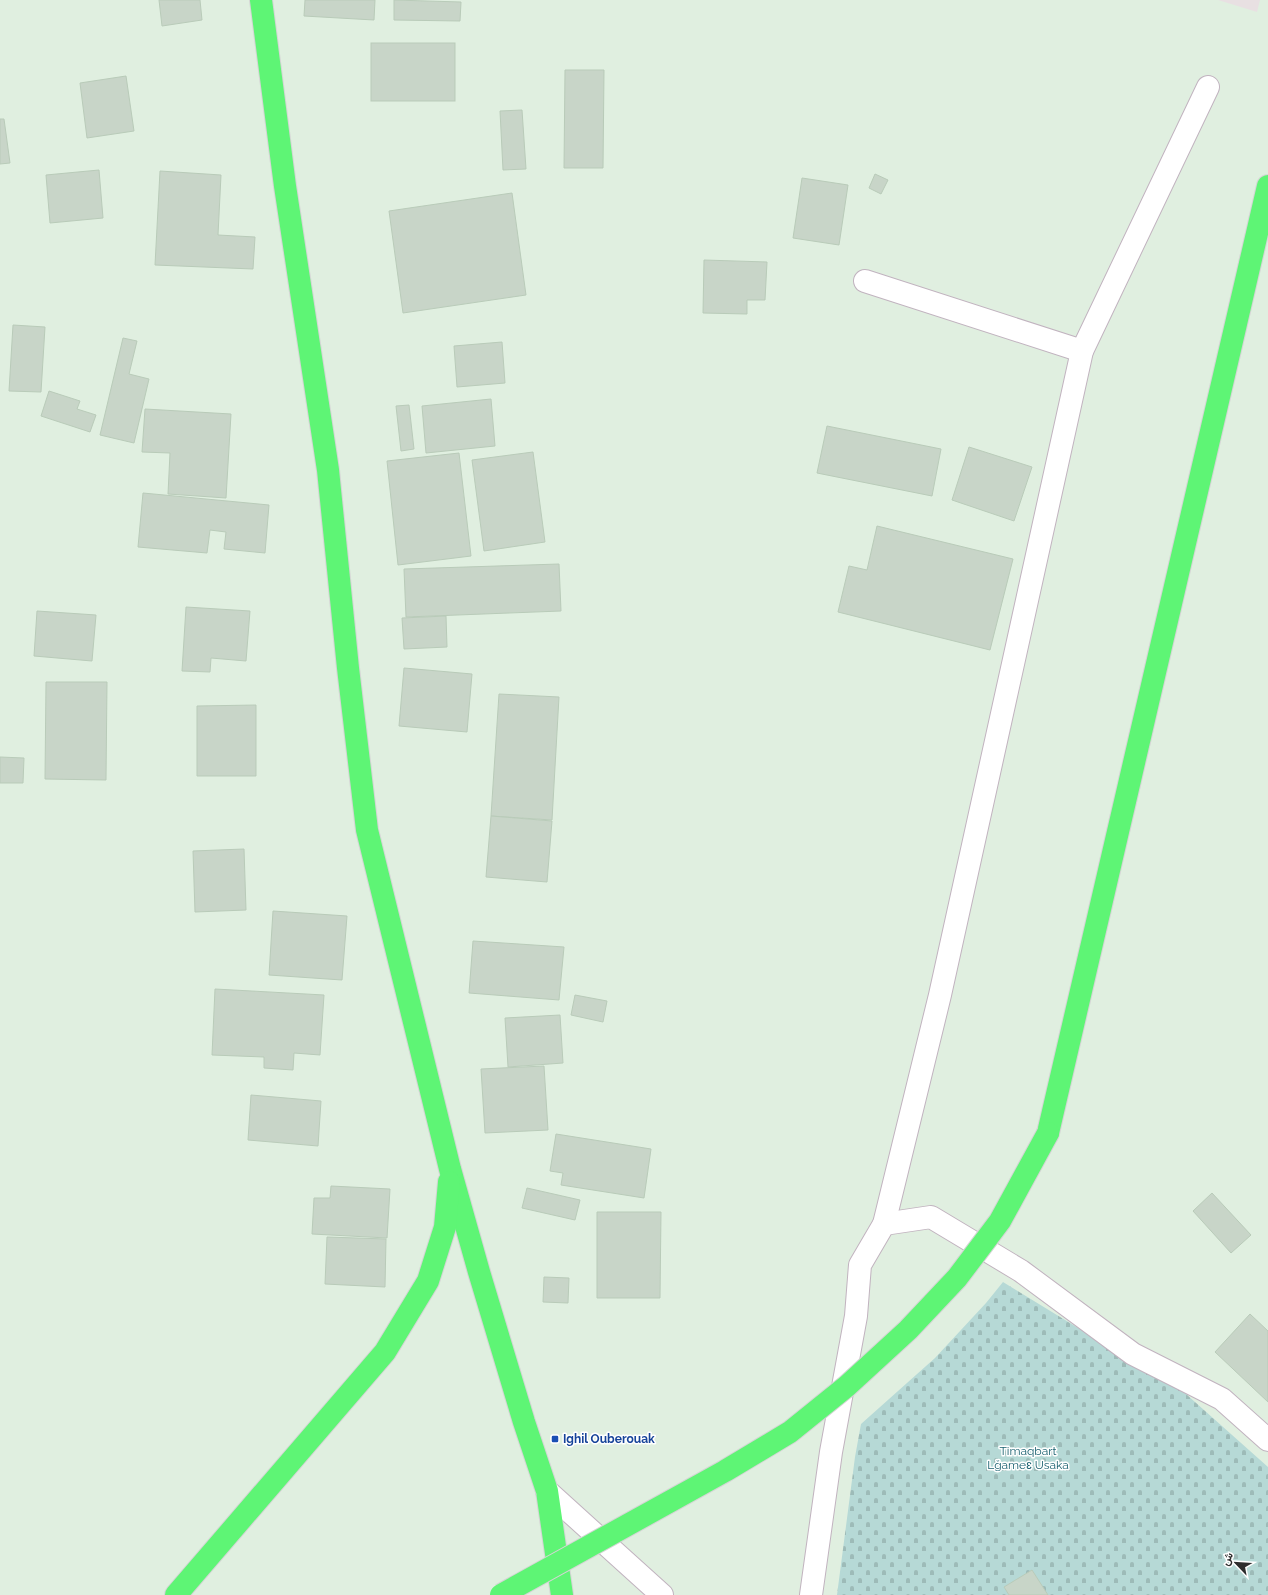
<svg xmlns="http://www.w3.org/2000/svg" width="1268" height="1595" viewBox="0 0 1268 1595" font-family="Raleway,Vazirmatn,sans-serif">
<defs>
<pattern id="cemetery-stones" width="16" height="16" patternUnits="userSpaceOnUse"><rect width="16" height="16" fill="#b6d9d6"/><path d="M2 7V4a2 2 0 0 1 4 0v3zM10 15v-3a2 2 0 0 1 4 0v3z" fill="#9dbbb8"/></pattern>
</defs>
<rect width="100%" height="100%" fill="#e0efe0"/>
<path fill="#e8e0e2" d="M1218 0H1260L1257 12Z"/>
<path fill="url(#cemetery-stones)" d="M1003 1282 1186 1394 1268 1467V1595H837L855 1457 861 1424 935 1358 986 1303Z"/>
<g fill="#c8d5c8" stroke="#b9cbb9">
<path d="M159 0H200L202 20 162 26Z"/>
<path d="M305 0H375L374 20 304 16Z"/>
<path d="M394 0 461 2 460 21 394 20Z"/>
<rect x="371" y="43" width="84" height="58"/>
<path d="M565 70H604L603 168H564Z"/>
<path d="M126 76 134 131 87 138 80 83Z"/>
<path d="M522 110 526 169 503 170 500 111Z"/>
<path d="M0 119H4L10 163 0 164Z"/>
<path d="M99 170 103 218 50 223 46 175Z"/>
<path d="M160 171 221 175 218 235 255 237 253 269 155 265Z"/>
<path d="M875 174 888 180 881 194 869 188Z"/>
<path d="M802 178 848 185 839 245 793 238Z"/>
<path d="M512 193 526 295 403 313 389 211Z"/>
<path d="M704 260 767 262 765 300H747V314L703 313Z"/>
<path d="M13 325 45 327 41 392 9 391Z"/>
<path d="M123 338 137 341 129 374 149 379 134 443 100 435Z"/>
<path d="M502 342 505 383 457 387 454 346Z"/>
<path d="M49 391 80 401 77 409 96 415 90 432 41 416Z"/>
<path d="M491 399 495 446 426 453 422 406Z"/>
<path d="M409 405 414 449 401 451 396 406Z"/>
<path d="M145 409 231 414 226 498 168 494 170 453 142 452Z"/>
<path d="M827 426 941 449 932 496 817 473Z"/>
<path d="M969 447 1032 467 1014 521 952 500Z"/>
<path d="M533 452 545 542 484 551 472 460Z"/>
<path d="M459 453 471 556 398 565 387 461Z"/>
<path d="M143 493 269 505 265 553 224 549 226 532 210 530 207 553 138 547Z"/>
<path d="M877 526 1013 559 990 650 838 612 849 566 867 570Z"/>
<path d="M559 564 561 611 406 617 404 569Z"/>
<path d="M186 607 250 611 246 661 211 658 210 672 182 671Z"/>
<path d="M37 611 96 615 92 661 34 656Z"/>
<path d="M446 616 447 647 404 649 402 618Z"/>
<path d="M404 668 472 674 467 732 399 726Z"/>
<path d="M46 682H107L106 780 45 779Z"/>
<path d="M499 694 559 697 552 820 491 816Z"/>
<path d="M256 705V776H197V706Z"/>
<path d="M0 757 24 758 23 783H0Z"/>
<path d="M491 816 552 821 547 882 486 877Z"/>
<path d="M244 849 246 910 195 912 193 851Z"/>
<path d="M273 911 347 916 342 980 269 975Z"/>
<path d="M473 941 564 947 559 1000 469 993Z"/>
<path d="M215 989 324 995 320 1055 294 1053 293 1070 264 1068V1057L212 1055Z"/>
<path d="M575 995 607 1001 603 1022 571 1015Z"/>
<path d="M560 1015 563 1063 508 1067 505 1018Z"/>
<path d="M544 1066 548 1130 485 1133 481 1069Z"/>
<path d="M251 1095 321 1101 318 1146 248 1140Z"/>
<path d="M556 1134 651 1149 644 1198 561 1185 563 1173 550 1171Z"/>
<path d="M331 1186 390 1189 387 1238 312 1234 314 1198H330Z"/>
<path d="M527 1188 580 1200 575 1220 522 1208Z"/>
<path d="M1212 1193 1251 1235 1231 1253 1193 1211Z"/>
<path d="M597 1212H661L660 1298H597Z"/>
<path d="M327 1237 386 1239 385 1287 325 1284Z"/>
<path d="M544 1277 569 1278 568 1303 543 1302Z"/>
<path d="M1250 1314 1268 1331V1402L1215 1352Z"/>
<path d="M1032 1570 1048 1595H1009L1004 1587Z"/>
</g>
<g fill="none" stroke-linecap="round" stroke-linejoin="round">
<defs>
<g id="street">
<path d="M865 281 1082 351"/>
<path d="M884 1224 940 995 1082 351 1208 87"/>
<path d="M547 1491 662 1595"/>
<path d="M811 1595 831 1452 856 1316 860 1265 884 1224 931 1217 1021 1271 1133 1354 1222 1399 1268 1440"/>
</g>
<g id="primary">
<path d="M261 0 285 186 328 470 348 668 367 830 450 1169 479 1272 524 1422 547 1491 562 1595"/>
<path d="M1048 1133 1268 186"/>
<path d="M176 1595 385 1352 428 1281 445 1227 449 1182"/>
</g>
</defs>
<use href="#street" stroke="#c1b3bf" stroke-width="24"/>
<use href="#primary" stroke="#d5d5d5" stroke-width="24"/>
<use href="#street" stroke="#fff" stroke-width="22"/>
<use href="#primary" stroke="#5ef575" stroke-width="22"/>
<defs>
<path id="primary-bridge" d="M501 1595 725 1471 790 1432 847 1386 908 1330 957 1278 1000 1221 1048 1133"/>
</defs>
<use href="#primary-bridge" stroke="#d5d5d5" stroke-width="24" stroke-linecap="butt"/>
<use href="#primary-bridge" stroke="#5ef575" stroke-width="22"/>
</g>
<rect fill="#1a4fb4" stroke="#fff" stroke-width="1.5" x="551" y="1435" width="8" height="8" rx="2"/>
<g text-anchor="middle" stroke-width="3" stroke-linejoin="round" paint-order="stroke">
<g font-size="12" font-weight="bold" fill="#164399" stroke="#fff" text-anchor="start">
<text x="563" y="1443">Ighil Ouberouak</text>
</g>
<g font-size="12" fill="#19606f" stroke="#fff">
<text x="1028" y="1455">Timaqbart<tspan x="1028" dy="14">Lǧameɛ Usaka</tspan></text>
</g>
</g>
<g transform="translate(1236 1563) rotate(295)" stroke="#ffffff" stroke-width="3" paint-order="stroke">
<path d="M0-3L7 15L0 10L-7 15Z" fill="#2d2d2d"/>
<text y="-6" font-size="11" font-weight="bold" text-anchor="middle" fill="#2d2d2d">ش</text>
</g>
</svg>
